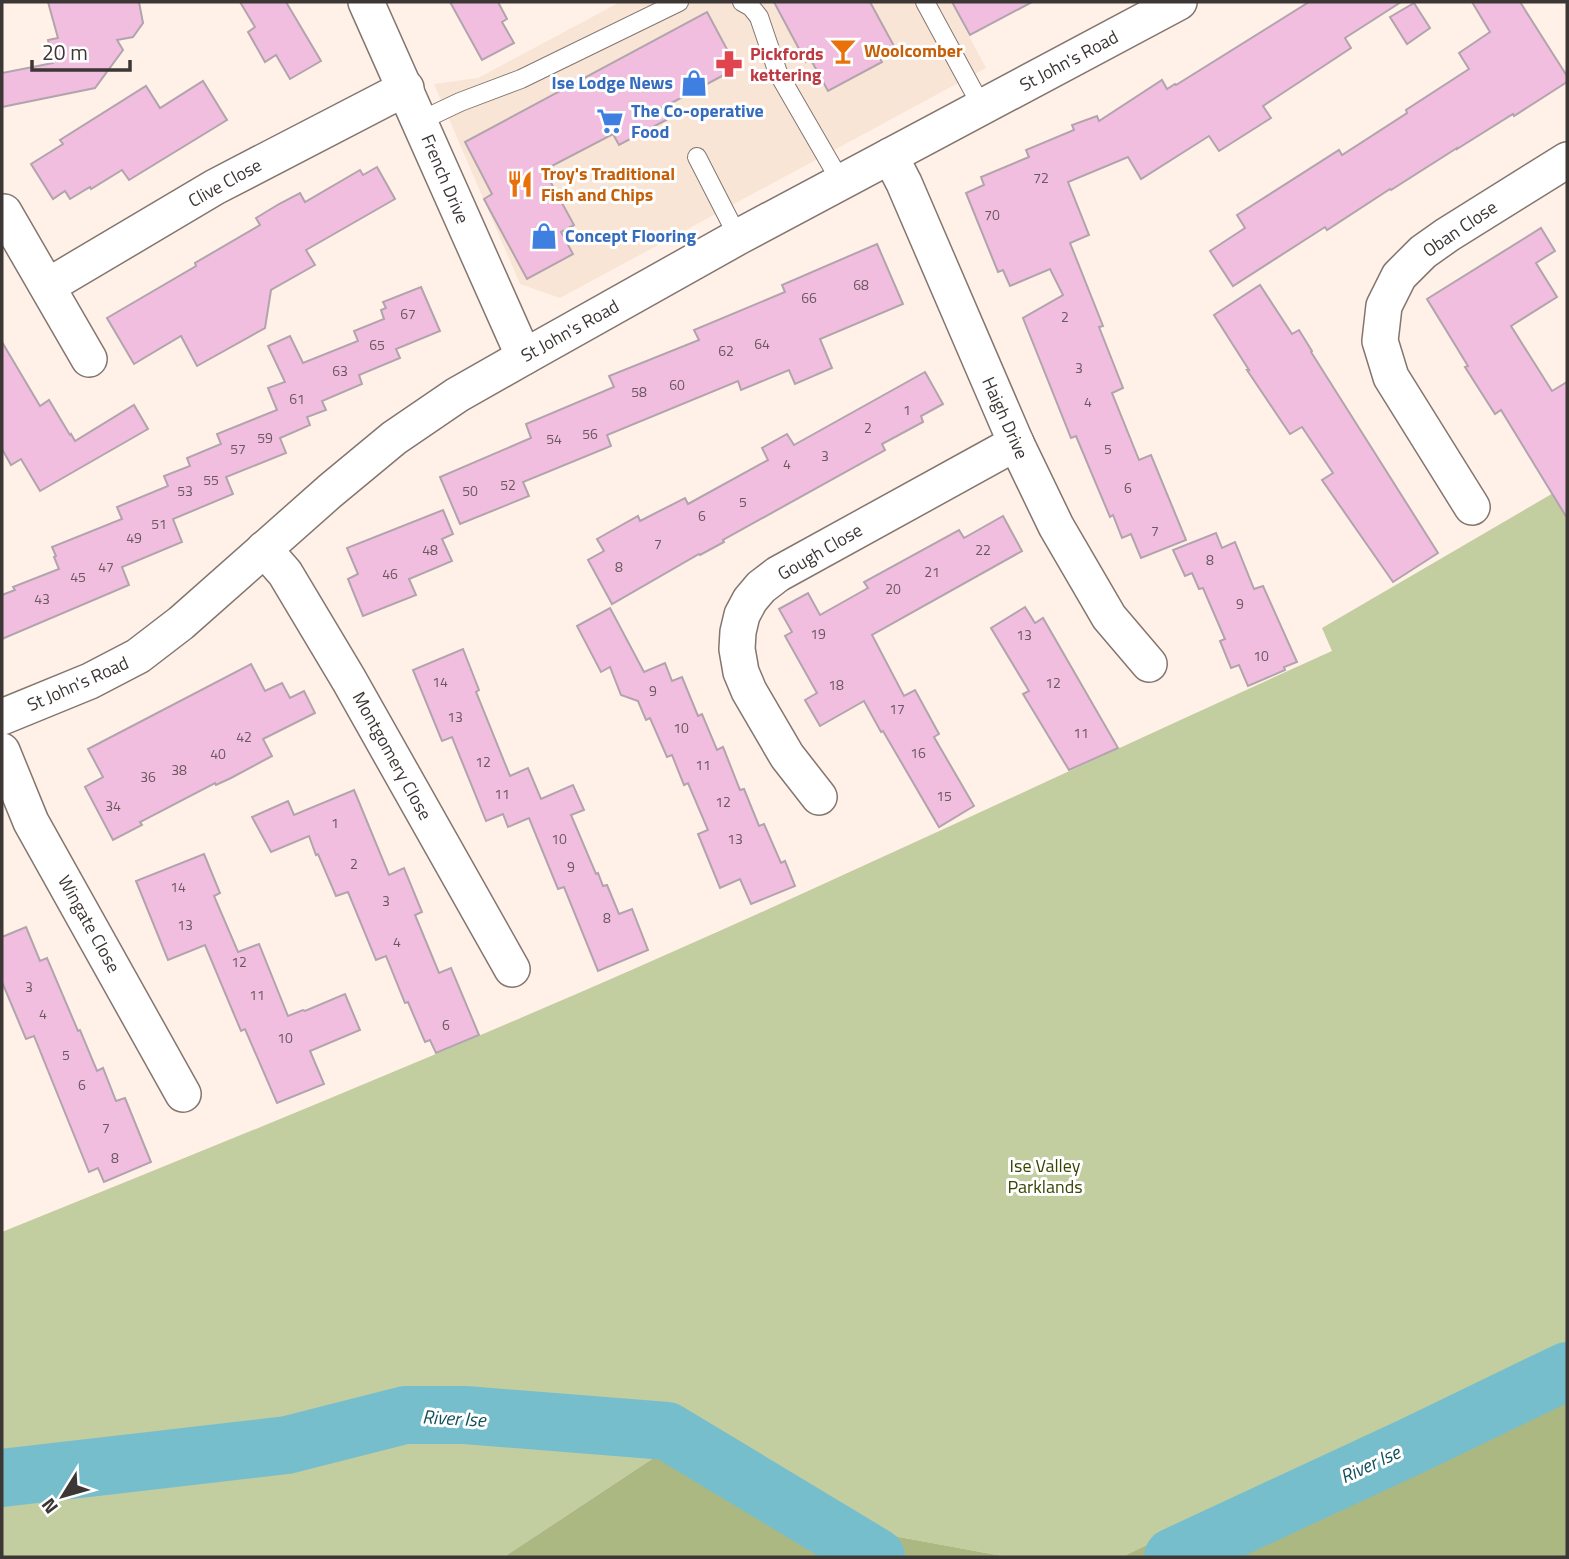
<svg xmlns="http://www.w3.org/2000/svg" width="1569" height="1559" viewBox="0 0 1569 1559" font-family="'Titillium Web',sans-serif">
<rect width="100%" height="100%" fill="#fff0e8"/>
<path fill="#f9e5d5" d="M620 2H951L986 68 560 298 520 284 434 84 478 78Z"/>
<path fill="#c2cda0" d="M1567 485V1341L1122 1557H1008L899 1537 661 1453 504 1557H2V1232C196 1154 389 1075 581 992 833 883 1081 764 1332 651L1322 628Z"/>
<g fill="#acb882">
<path d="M1567 1341V1557H1122L1519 1364Z"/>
<path d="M661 1453 899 1537 1008 1557H504Z"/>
</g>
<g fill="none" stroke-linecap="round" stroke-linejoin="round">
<g stroke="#77becc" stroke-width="58">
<path d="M2 1478 287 1445 405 1415H465L667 1431 876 1557"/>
<path d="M1173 1557 1414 1445 1567 1371"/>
</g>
</g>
<g fill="#f2bee0" stroke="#b1a4ac" stroke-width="2">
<path d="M48 2H139L143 23 133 37 117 40 123 50 95 88 2 107V73L53 63 48 40 58 38Z"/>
<path d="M240 2H286L321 61 290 79 276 55 265 62 248 32 255 27Z"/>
<path d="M450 2H498L507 19 502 22 514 43 482 60Z"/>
<path d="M774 2H870L894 46 878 55 882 62 828 91 811 60 806 62Z"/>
<path d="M952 2H1032L970 35Z"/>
<path d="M1309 2H1401L1345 38 1351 48 1263 106 1271 118 1219 151 1209 136 1141 179 1128 157 1068 182 1089 235 1070 243 1103 326 1099 327 1123 388 1112 393 1139 460 1151 455 1186 540 1141 558 1131 534 1122 538 1113 515 1110 517 1076 436 1071 438 1023 318 1063 295 1050 269 1010 286 1003 270 998 272 966 193 984 185 981 177 1029 157 1026 150 1074 130 1072 125 1097 116 1099 121 1162 80 1167 89 1175 84 1176 85Z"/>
<path d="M1472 2H1520L1567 76V82L1514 116 1513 114 1457 149V148L1391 190 1390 189 1327 230 1325 227 1233 286 1210 251 1245 228 1237 215 1339 150 1342 155 1407 113 1406 110 1469 69 1459 53 1490 32Z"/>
<path d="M1414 3 1430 28 1407 44 1390 17Z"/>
<path d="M707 12 737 68 660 109 666 120 619 145 613 134 544 170 574 225 561 232 573 254 527 279 484 199 492 194 465 142Z"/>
<path d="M203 81 227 120 129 180 122 170 91 189 90 187 70 199 65 191 53 199 31 164 63 144 60 140 146 86 160 108Z"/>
<path d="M377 167 395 199 306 250 315 265 271 290 265 328 197 366 181 336 134 364 107 318 196 266 195 263 260 225 256 218 279 204 300 193 305 202 360 170 363 175Z"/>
<path d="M1541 228 1555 251 1536 263 1557 297 1511 326 1552 391 1567 382V518L1501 410 1495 414 1465 367 1468 366 1427 299Z"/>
<path d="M877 244 903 304 820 339 832 368 795 384 789 370 741 390 738 381 607 435 611 446 523 482 529 496 460 524 440 477 531 438 526 424 614 387 609 376 699 340 694 330 785 292 782 285Z"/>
<path d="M1260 285 1292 334 1299 330 1312 351 1311 352 1438 553 1393 582 1322 480 1333 473 1302 427 1290 434 1247 370H1249L1214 315Z"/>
<path d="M421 287 440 331 396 349 400 358 359 375 362 384 322 401 326 410 307 417 310 425 280 438 286 453 226 477 233 494 173 519 182 542 122 567 129 585 2 639V595L15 590 13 587 59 569 54 557 56 556 52 547 122 519 117 507 168 486 164 476 190 466 187 458 221 444 217 434 277 410 268 388 285 382 268 346 290 336 303 363 358 341 354 331 384 319 381 310 386 308 383 302Z"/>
<path d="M2 342 40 406 49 400 70 435 71 434 75 441 134 405 148 429 40 491 21 459 11 465 2 449Z"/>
<path d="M925 372 943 404 921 416 923 422 882 444 885 450 723 540 724 542 700 555 699 554 612 604 588 560 604 551 597 539 638 516 640 521 685 498 688 504 768 460 762 448 787 434 794 445Z"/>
<path d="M443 510 453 534 442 539 452 561 409 579 416 595 363 616 348 579 358 574 347 548Z"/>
<path d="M1003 516 1022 551 872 635 904 696 915 690 939 734 934 737 974 806 939 827 883 731 881 732 864 701 820 726 805 700 817 693 785 636 792 632 779 609 808 593 820 615 868 588 864 582 959 530 964 538Z"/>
<path d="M1216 533 1222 548 1235 542 1254 589 1263 586 1297 662 1284 667 1285 670 1248 686 1239 665 1231 668 1220 641 1225 639 1203 588 1199 589 1192 573 1185 576 1173 550Z"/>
<path d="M1025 607 1035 623 1043 618 1118 748 1069 770 1023 694 1029 691 991 628Z"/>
<path d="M610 608 644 672 665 663 672 681 682 677 698 716 702 714 717 750 723 747 740 790 744 789 759 826 764 824 781 863 785 861 795 886 751 904 740 879 720 888 698 834 708 830 688 783 684 785 672 755 667 757 650 718 646 720 638 701 621 695 610 667 601 672 577 626Z"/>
<path d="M463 649 479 690 476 692 510 776 528 768 541 799 573 785 584 810 571 815 596 874 598 873 603 886 607 885 619 914 632 909 648 950 598 971 564 887 558 889 529 818 508 827 503 814 486 821 452 737 442 741 413 670Z"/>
<path d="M251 664 265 691 282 683 290 698 304 691 315 713 263 739 272 756 231 778 216 785 215 783 140 822 142 825 113 840 85 787 103 777 88 749Z"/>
<path d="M354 790 389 875 404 868 422 912 415 915 439 973 451 968 479 1035 436 1053 430 1040 425 1042 408 1002 405 1003 386 956 376 960 348 892 336 896 318 854 316 855 309 836 271 852 252 817 288 801 294 815Z"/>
<path d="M204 854 220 893 214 896 238 952 259 944 288 1016 303 1010 305 1011 345 994 360 1030 310 1051 324 1084 277 1103 245 1029 241 1031 205 945 168 960 136 881Z"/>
<path d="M26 927 40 961 47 958 78 1031 80 1030 97 1071 103 1068 116 1101 125 1098 151 1162 104 1182 98 1168 89 1172 34 1036 26 1039 2 982V937Z"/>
</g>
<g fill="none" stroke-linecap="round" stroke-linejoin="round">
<defs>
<g id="lane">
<path d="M742 2 751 7 759 17 778 73 841 182"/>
<path d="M925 2 982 107"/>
<path d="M420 121 460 102 521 79 679 2"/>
<path d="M697 157 738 237"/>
</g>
<g id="street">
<path d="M366 2 524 357"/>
<path d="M890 156 904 183 1016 443 1056 526 1109 617 1149 664"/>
<path d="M4 212 89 359"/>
<path d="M48 286 215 187 406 88"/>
<path d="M1472 507 1391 377 1380 341 1384 306 1399 276 1423 252 1447 235 1567 160"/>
<path d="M264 549 285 573 349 680 512 969"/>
<path d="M2 717 90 681 138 656 181 623 330 491 394 438 457 395 524 357 738 237 1179 2"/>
<path d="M2 751 31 822 183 1094"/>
<path d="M819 797 787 756 749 691 741 672 737 649 738 632 742 615 750 600 761 587 778 574 1016 443"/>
</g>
</defs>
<use href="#lane" stroke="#83766f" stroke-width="20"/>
<use href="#street" stroke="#83766f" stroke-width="38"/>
<use href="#lane" stroke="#fff" stroke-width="18"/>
<use href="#street" stroke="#fff" stroke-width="35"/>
</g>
<defs>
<symbol id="bar-bare" viewBox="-9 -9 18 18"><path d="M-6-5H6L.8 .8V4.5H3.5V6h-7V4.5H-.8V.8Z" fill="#e8710a" stroke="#fff" stroke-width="2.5" paint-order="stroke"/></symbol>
<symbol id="pharmacy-bare" viewBox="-9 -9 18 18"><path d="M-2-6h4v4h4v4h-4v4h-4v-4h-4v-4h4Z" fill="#e0444e" stroke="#fff" stroke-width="2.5" paint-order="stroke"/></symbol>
<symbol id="shop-bare" viewBox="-9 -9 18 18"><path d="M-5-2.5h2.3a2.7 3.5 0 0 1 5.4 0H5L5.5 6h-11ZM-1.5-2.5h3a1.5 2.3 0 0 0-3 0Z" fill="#3f7fe0" stroke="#fff" stroke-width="2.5" paint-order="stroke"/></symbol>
<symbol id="supermarket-bare" viewBox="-9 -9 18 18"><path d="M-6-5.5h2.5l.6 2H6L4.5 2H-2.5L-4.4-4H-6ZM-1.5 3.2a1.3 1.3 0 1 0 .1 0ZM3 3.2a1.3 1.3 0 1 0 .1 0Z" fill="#3f7fe0" stroke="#fff" stroke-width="2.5" paint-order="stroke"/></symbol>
<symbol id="restaurant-bare" viewBox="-9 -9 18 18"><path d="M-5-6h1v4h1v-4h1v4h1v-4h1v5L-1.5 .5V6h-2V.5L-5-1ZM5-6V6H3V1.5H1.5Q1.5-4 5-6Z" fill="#e8710a" stroke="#fff" stroke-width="2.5" paint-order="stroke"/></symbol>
</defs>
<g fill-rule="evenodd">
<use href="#bar-bare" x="824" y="32" width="38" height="38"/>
<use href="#pharmacy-bare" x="710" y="45" width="38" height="38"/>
<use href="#shop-bare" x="675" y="64" width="38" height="38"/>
<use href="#supermarket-bare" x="591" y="102" width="38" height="38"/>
<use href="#restaurant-bare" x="501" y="165" width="38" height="38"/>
<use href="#shop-bare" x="525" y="217" width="38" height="38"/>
</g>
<g text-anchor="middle" stroke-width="6" stroke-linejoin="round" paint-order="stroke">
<g font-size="14" fill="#6a585f">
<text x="1041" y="183">72</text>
<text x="992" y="220">70</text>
<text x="861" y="290">68</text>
<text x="809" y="303">66</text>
<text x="408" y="319">67</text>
<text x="1065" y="322">2</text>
<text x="762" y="349">64</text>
<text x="377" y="350">65</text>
<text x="726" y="356">62</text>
<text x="1079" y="373">3</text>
<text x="340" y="376">63</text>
<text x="677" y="390">60</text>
<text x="639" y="397">58</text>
<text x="297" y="404">61</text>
<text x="1088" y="407">4</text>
<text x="907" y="415">1</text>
<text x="868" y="433">2</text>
<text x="590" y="439">56</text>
<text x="265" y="443">59</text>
<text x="554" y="444">54</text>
<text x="238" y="454">57</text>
<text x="1108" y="454">5</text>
<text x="825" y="461">3</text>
<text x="787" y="469">4</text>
<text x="211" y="485">55</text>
<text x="508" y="490">52</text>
<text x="1128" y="493">6</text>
<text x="185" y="496">53</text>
<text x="470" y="496">50</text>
<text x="743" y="507">5</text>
<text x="702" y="521">6</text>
<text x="159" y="529">51</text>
<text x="1155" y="536">7</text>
<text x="134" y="543">49</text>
<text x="658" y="549">7</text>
<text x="430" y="555">48</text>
<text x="983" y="555">22</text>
<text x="1210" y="565">8</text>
<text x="106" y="572">47</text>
<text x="619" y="572">8</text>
<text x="932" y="577">21</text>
<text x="390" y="579">46</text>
<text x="78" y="582">45</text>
<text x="893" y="594">20</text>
<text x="42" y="604">43</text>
<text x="1240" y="609">9</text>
<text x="818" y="639">19</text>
<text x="1024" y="640">13</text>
<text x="1261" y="661">10</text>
<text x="440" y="687">14</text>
<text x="1053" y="688">12</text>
<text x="836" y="690">18</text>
<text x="653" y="696">9</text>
<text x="897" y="714">17</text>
<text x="455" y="722">13</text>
<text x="681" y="733">10</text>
<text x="1081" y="738">11</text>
<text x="244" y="742">42</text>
<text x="918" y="758">16</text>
<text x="218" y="759">40</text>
<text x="483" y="767">12</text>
<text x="703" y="770">11</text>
<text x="179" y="775">38</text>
<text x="148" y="782">36</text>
<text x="502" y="799">11</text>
<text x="944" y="801">15</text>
<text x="723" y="807">12</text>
<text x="113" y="811">34</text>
<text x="335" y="828">1</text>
<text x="559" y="844">10</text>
<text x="735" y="844">13</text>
<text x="354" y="869">2</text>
<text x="571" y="872">9</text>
<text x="178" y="892">14</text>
<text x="386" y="906">3</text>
<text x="607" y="923">8</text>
<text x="185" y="930">13</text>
<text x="397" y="947">4</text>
<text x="239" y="967">12</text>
<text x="29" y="992">3</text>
<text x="257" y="1000">11</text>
<text x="43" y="1019">4</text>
<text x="446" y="1030">6</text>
<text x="285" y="1043">10</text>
<text x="66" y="1060">5</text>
<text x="82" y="1090">6</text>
<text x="106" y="1133">7</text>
<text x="115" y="1163">8</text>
</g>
<g font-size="18" font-weight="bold" fill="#c56008" stroke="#fff" text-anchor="start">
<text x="864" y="57">Woolcomber</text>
<text x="541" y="180">Troy's Traditional<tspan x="541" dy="21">Fish and Chips</tspan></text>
</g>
<g font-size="18" font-weight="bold" fill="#be3a42" stroke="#fff" text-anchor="start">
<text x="750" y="60">Pickfords<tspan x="750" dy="21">kettering</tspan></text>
</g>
<g font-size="18" fill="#3c3634" stroke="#fff">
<text transform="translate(1069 61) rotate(-28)" y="6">St John's Road</text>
<text transform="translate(445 179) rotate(67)" y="6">French Drive</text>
<text transform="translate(225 183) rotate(-29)" y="6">Clive Close</text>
<text transform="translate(1460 229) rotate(-34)" y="6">Oban Close</text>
<text transform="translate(570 331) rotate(-29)" y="6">St John's Road</text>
<text transform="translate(1005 418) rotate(66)" y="6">Haigh Drive</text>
<text transform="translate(820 552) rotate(-30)" y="6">Gough Close</text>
<text transform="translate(78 684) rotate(-24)" y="6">St John's Road</text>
<text transform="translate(392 756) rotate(61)" y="6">Montgomery Close</text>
<text transform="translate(89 924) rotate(61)" y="6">Wingate Close</text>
</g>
<g font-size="18" font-weight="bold" fill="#366cbe" stroke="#fff" text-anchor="start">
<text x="673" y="89" text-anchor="end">Ise Lodge News</text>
<text x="631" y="117">The Co-operative<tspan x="631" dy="21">Food</tspan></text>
<text x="565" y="242">Concept Flooring</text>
</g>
<g font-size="18" fill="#394301" stroke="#fff">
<text x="1045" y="1172">Ise Valley<tspan x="1045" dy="21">Parklands</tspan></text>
</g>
<g font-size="19" font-style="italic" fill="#12505b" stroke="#fff">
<text transform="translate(454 1418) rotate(3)" y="7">River Ise</text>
<text transform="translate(1370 1464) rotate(-25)" y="7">River Ise</text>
</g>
</g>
<rect width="1569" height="1559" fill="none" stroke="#3c3634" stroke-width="7"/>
<g transform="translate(63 1496) rotate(233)" stroke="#ffffff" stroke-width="5" paint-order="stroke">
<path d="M0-5L12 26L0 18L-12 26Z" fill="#3c3634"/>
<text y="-10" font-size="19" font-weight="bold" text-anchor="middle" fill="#3c3634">N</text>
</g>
<path d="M32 60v10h98v-10" fill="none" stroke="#3c3634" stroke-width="3.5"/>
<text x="42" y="60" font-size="21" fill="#3c3634" stroke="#ffffff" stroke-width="5" paint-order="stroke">20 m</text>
</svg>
